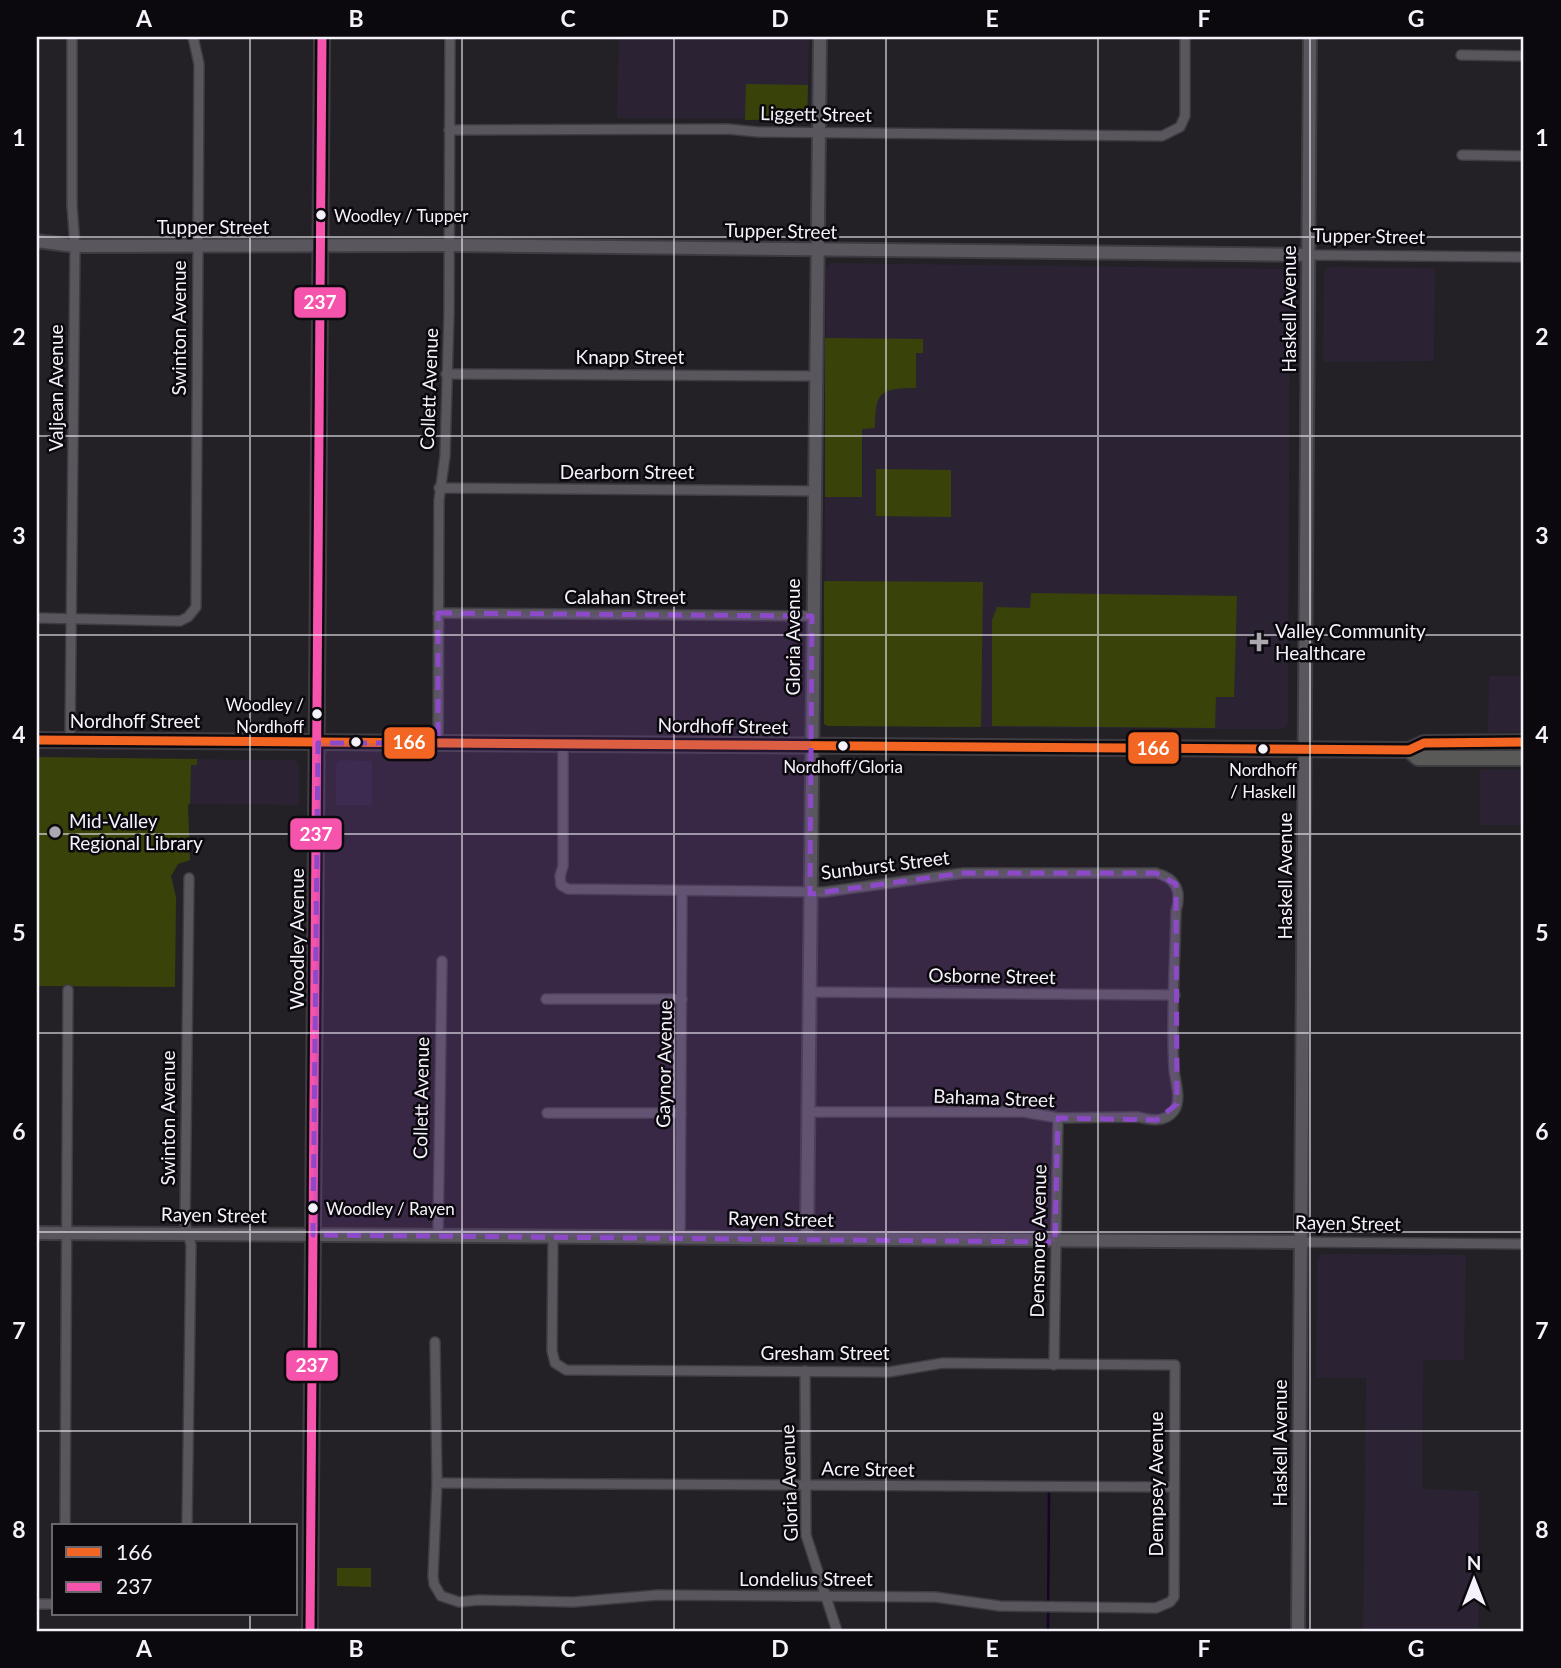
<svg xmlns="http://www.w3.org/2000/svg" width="1561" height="1668" viewBox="0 0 1561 1668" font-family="Lato,sans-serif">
<rect width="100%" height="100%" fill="#232026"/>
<g fill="#2b2334">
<path d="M619 37H809L807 119 617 118Z"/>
<path d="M831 263 1290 269 1288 722 1286 726 1282 729H1217L828 726 824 724 826 268Z"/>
<path d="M1332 267 1435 268 1434 361 1323 362 1324 272 1327 268Z"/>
<path d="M1489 676H1524V732H1488Z"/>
<path d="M188 759 294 760 299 765V805L188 804Z"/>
<path d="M340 760 372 761V805H336V764Z"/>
<rect x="1480" y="770" width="44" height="55"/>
<path d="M1322 1254 1466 1255 1464 1360H1423L1422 1489 1479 1491 1478 1631H1363L1366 1378H1316L1317 1260Z"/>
</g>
<g fill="#394309">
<path d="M746 84 808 85 807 119 745 120Z"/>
<path d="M825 338 923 339V353H916V388C880 388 875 392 875 428L862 429V497H825Z"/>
<path d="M876 469 951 470V517L876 516Z"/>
<path d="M824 581 983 582 981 727 828 726 824 724Z"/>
<path d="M1031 593 1237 596 1234 697H1216L1215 728 992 726V620L997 607 1030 608Z"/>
<path d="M37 757 197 759V765H191L190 804 188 805 190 860 178 864 171 876 176 897 175 987 37 986Z"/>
<path d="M337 1568H371V1587L337 1586Z"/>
</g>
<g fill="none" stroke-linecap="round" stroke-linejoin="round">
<path stroke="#150425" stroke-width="2.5" d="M1048 1631 1049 1492"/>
<defs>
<g id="street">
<path d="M1461 55 1524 56"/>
<path d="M449 130 728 129 758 132 1162 136 1180 127 1185 116V37"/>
<path d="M1462 155 1524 156"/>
<path d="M1308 255 1524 257"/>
<path d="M446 374 815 376"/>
<path d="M439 488 814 491"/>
<path d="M438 613 812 616"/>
<path d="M37 618 180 621 188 617 196 607 199 64 193 37"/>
<path d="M70 740 75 246 72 205V37"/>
<path d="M438 743 439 500 445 456 449 313 450 37"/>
<path d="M563 743V866L560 876 561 885 568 889 824 892 963 873H1156C1176 878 1182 891 1176 911 1175 963 1171 1017 1174 1069 1175 1081 1182 1100 1174 1111 1165 1123 1150 1120 1138 1117L1058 1118 1024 1112H809"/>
<path d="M809 992 1175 995"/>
<path d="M546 999H682"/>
<path d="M547 1113H681"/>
<path d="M438 1236 442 961"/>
<path d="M680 1237 682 891"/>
<path d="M1301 1242 1524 1244"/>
<path d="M435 1342 437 1483 433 1576 434 1584 441 1596 459 1602 479 1600 573 1602 658 1595 935 1597 1000 1606 1156 1608 1170 1602 1174 1597 1175 1365 943 1363 889 1372 566 1370 555 1363 552 1351 553 1236"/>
<path d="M1054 1365 1058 1118"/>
<path d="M805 1371 806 1535 837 1631"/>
<path d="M437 1483 1173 1487"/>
<path d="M65 1526 68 990"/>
<path d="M187 1526 191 1245 185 1223 189 878"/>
<path d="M37 1604H54"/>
</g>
<g id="secondary">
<path d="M37 241 75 246 449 245 1308 255"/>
<path d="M37 1233 1301 1242"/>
<path d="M807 1238 820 37"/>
<path d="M1298 1631 1310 37"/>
</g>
<g id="primary">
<path d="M37 740 1409 750 1424 743 1524 742"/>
<path d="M1409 750 1418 758H1524"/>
<path d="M310 1631 322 37"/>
</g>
</defs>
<use href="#street" stroke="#3e3c42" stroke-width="12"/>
<use href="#secondary" stroke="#3e3c42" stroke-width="16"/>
<use href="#primary" stroke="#3e3c42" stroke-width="18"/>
<use href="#street" stroke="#59565d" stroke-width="9"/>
<use href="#secondary" stroke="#59565d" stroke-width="12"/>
<use href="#primary" stroke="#595958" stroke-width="14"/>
<defs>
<path id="bus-1" d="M37 740 1409 750 1424 743 1524 742"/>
<path id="bus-2" d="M310 1631 322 37"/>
</defs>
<use href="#bus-1" stroke="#0b080e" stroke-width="14"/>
<use href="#bus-2" stroke="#0b080e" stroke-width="14"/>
<use href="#bus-1" stroke="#f26522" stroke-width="9"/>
<use href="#bus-2" stroke="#f653ac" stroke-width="9"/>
</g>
<path fill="#8d4ac8" fill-opacity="0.2" stroke="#8d4ac8" stroke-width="5" stroke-dasharray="14 9" stroke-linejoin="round" d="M438 613 812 616 810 894 963 873H1156L1176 884 1177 1104 1157 1120 1058 1118 1055 1242 313 1235 318 743H438Z"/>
<path fill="none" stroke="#f6f2fc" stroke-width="2" stroke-opacity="0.55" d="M250 37V1526M462 37V1631M674 37V1631M886 37V1631M1098 37V1631M1310 37V1631M37 237H1524M37 436H1524M37 635H1524M37 834H1524M37 1033H1524M37 1232H1524M37 1431H1524M250 1614V1631"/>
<g fill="#f6f2fc" stroke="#0b080e" stroke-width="2.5">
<circle cx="321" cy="215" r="6"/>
<circle cx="317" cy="714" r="6"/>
<circle cx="356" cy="742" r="6"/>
<circle cx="843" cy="746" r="6"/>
<circle cx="1263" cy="749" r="6"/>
<circle cx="313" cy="1208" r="6"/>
</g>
<g fill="#aca8b1" stroke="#0b080e" stroke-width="2.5">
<path d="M1255.5 631.5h7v7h7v7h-7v7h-7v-7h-7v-7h7z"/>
<circle cx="55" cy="832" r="7"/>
</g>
<g text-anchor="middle" stroke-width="5" stroke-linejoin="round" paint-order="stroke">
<g font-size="17" fill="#f6f2fc" stroke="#0b080e" text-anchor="start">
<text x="334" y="222">Woodley / Tupper</text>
<text x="304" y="711" text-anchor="end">Woodley /<tspan x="304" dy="22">Nordhoff</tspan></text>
<text x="843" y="773" text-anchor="middle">Nordhoff/Gloria</text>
<text x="1263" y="776" text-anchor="middle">Nordhoff<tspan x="1263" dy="22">/ Haskell</tspan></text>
<text x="326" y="1215">Woodley / Rayen</text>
</g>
<g font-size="19" fill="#f6f2fc" stroke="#0b080e">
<text transform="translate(816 114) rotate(1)" y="7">Liggett Street</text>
<text x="213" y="234">Tupper Street</text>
<text transform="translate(781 231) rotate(1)" y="7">Tupper Street</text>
<text transform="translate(1369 236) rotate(1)" y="7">Tupper Street</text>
<text transform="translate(1289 309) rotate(-90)" y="7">Haskell Avenue</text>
<text transform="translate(179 328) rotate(-90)" y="7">Swinton Avenue</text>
<text x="630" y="364">Knapp Street</text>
<text transform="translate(56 388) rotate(-90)" y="7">Valjean Avenue</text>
<text transform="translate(429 389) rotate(-88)" y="7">Collett Avenue</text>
<text x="627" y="479">Dearborn Street</text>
<text x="625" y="604">Calahan Street</text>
<text transform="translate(793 637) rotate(-90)" y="7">Gloria Avenue</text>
<text x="135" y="728">Nordhoff Street</text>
<text transform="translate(723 726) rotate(1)" y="7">Nordhoff Street</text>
<text transform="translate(885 865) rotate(-7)" y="7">Sunburst Street</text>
<text transform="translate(1285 876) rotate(-90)" y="7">Haskell Avenue</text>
<text transform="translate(297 939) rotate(-90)" y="7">Woodley Avenue</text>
<text transform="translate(992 976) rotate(1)" y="7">Osborne Street</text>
<text transform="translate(664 1064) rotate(-89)" y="7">Gaynor Avenue</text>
<text transform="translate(421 1098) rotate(-89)" y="7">Collett Avenue</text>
<text transform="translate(994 1098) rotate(2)" y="7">Bahama Street</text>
<text transform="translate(168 1118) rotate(-90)" y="7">Swinton Avenue</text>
<text transform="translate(214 1215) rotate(1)" y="7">Rayen Street</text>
<text transform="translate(781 1219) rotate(1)" y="7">Rayen Street</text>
<text transform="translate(1348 1223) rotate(1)" y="7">Rayen Street</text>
<text transform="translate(1038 1241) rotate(-89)" y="7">Densmore Avenue</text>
<text x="825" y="1360">Gresham Street</text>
<text transform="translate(1280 1443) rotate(-90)" y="7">Haskell Avenue</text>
<text transform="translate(868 1469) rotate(1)" y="7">Acre Street</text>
<text transform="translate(789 1483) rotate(-92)" y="7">Gloria Avenue</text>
<text transform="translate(1156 1484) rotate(-90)" y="7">Dempsey Avenue</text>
<text x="806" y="1586">Londelius Street</text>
</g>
<g font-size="19" fill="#f6f2fc" stroke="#0b080e" text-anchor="start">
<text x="1275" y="638">Valley Community<tspan x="1275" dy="22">Healthcare</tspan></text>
<text x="69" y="828">Mid-Valley<tspan x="69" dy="22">Regional Library</tspan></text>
</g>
</g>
<g stroke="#0b080e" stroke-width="2.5">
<rect x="293" y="286" width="54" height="33" rx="7" fill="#f653ac"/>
<rect x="383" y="726" width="53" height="34" rx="7" fill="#f26522"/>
<rect x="1127" y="731" width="53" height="34" rx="7" fill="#f26522"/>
<rect x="289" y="817" width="54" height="34" rx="7" fill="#f653ac"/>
<rect x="285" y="1349" width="54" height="33" rx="7" fill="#f653ac"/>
</g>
<g font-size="19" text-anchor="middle" font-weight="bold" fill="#fff">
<text x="320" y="309">237</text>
<text x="409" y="749">166</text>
<text x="1153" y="755">166</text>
<text x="316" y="841">237</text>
<text x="312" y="1372">237</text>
</g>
<rect width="1561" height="1668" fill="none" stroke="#0b080e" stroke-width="77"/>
<rect x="52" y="1524" width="245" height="91" fill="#0b080e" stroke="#69666d" stroke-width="2"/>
<rect x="66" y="1547" width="35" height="10" fill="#f26522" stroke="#69666d" stroke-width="2"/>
<text x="116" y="1560" font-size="21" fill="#f6f2fc">166</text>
<rect x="66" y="1582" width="35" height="10" fill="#f653ac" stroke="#69666d" stroke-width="2"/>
<text x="116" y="1594" font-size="21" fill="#f6f2fc">237</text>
<g transform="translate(1474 1580)" stroke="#0b080e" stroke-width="5" paint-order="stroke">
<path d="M0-5L12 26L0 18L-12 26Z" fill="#f6f2fc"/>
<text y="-10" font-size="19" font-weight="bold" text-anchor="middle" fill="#f6f2fc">N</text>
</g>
<rect x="38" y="38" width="1484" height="1592" fill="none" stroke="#f6f2fc" stroke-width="2.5"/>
<g font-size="23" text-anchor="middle" font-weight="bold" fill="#f6f2fc">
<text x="144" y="27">A</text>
<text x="356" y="27">B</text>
<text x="568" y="27">C</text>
<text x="780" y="27">D</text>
<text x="992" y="27">E</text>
<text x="1204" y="27">F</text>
<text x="1416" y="27">G</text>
<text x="19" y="146">1</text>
<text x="1542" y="146">1</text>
<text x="19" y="345">2</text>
<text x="1542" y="345">2</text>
<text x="19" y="544">3</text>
<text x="1542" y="544">3</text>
<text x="19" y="743">4</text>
<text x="1542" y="743">4</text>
<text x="19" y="941">5</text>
<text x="1542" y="941">5</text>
<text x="19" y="1140">6</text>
<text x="1542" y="1140">6</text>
<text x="19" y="1339">7</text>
<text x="1542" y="1339">7</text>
<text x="19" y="1538">8</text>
<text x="1542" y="1538">8</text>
<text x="144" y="1657">A</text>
<text x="356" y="1657">B</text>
<text x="568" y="1657">C</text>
<text x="780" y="1657">D</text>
<text x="992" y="1657">E</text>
<text x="1204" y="1657">F</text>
<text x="1416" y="1657">G</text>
</g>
</svg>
